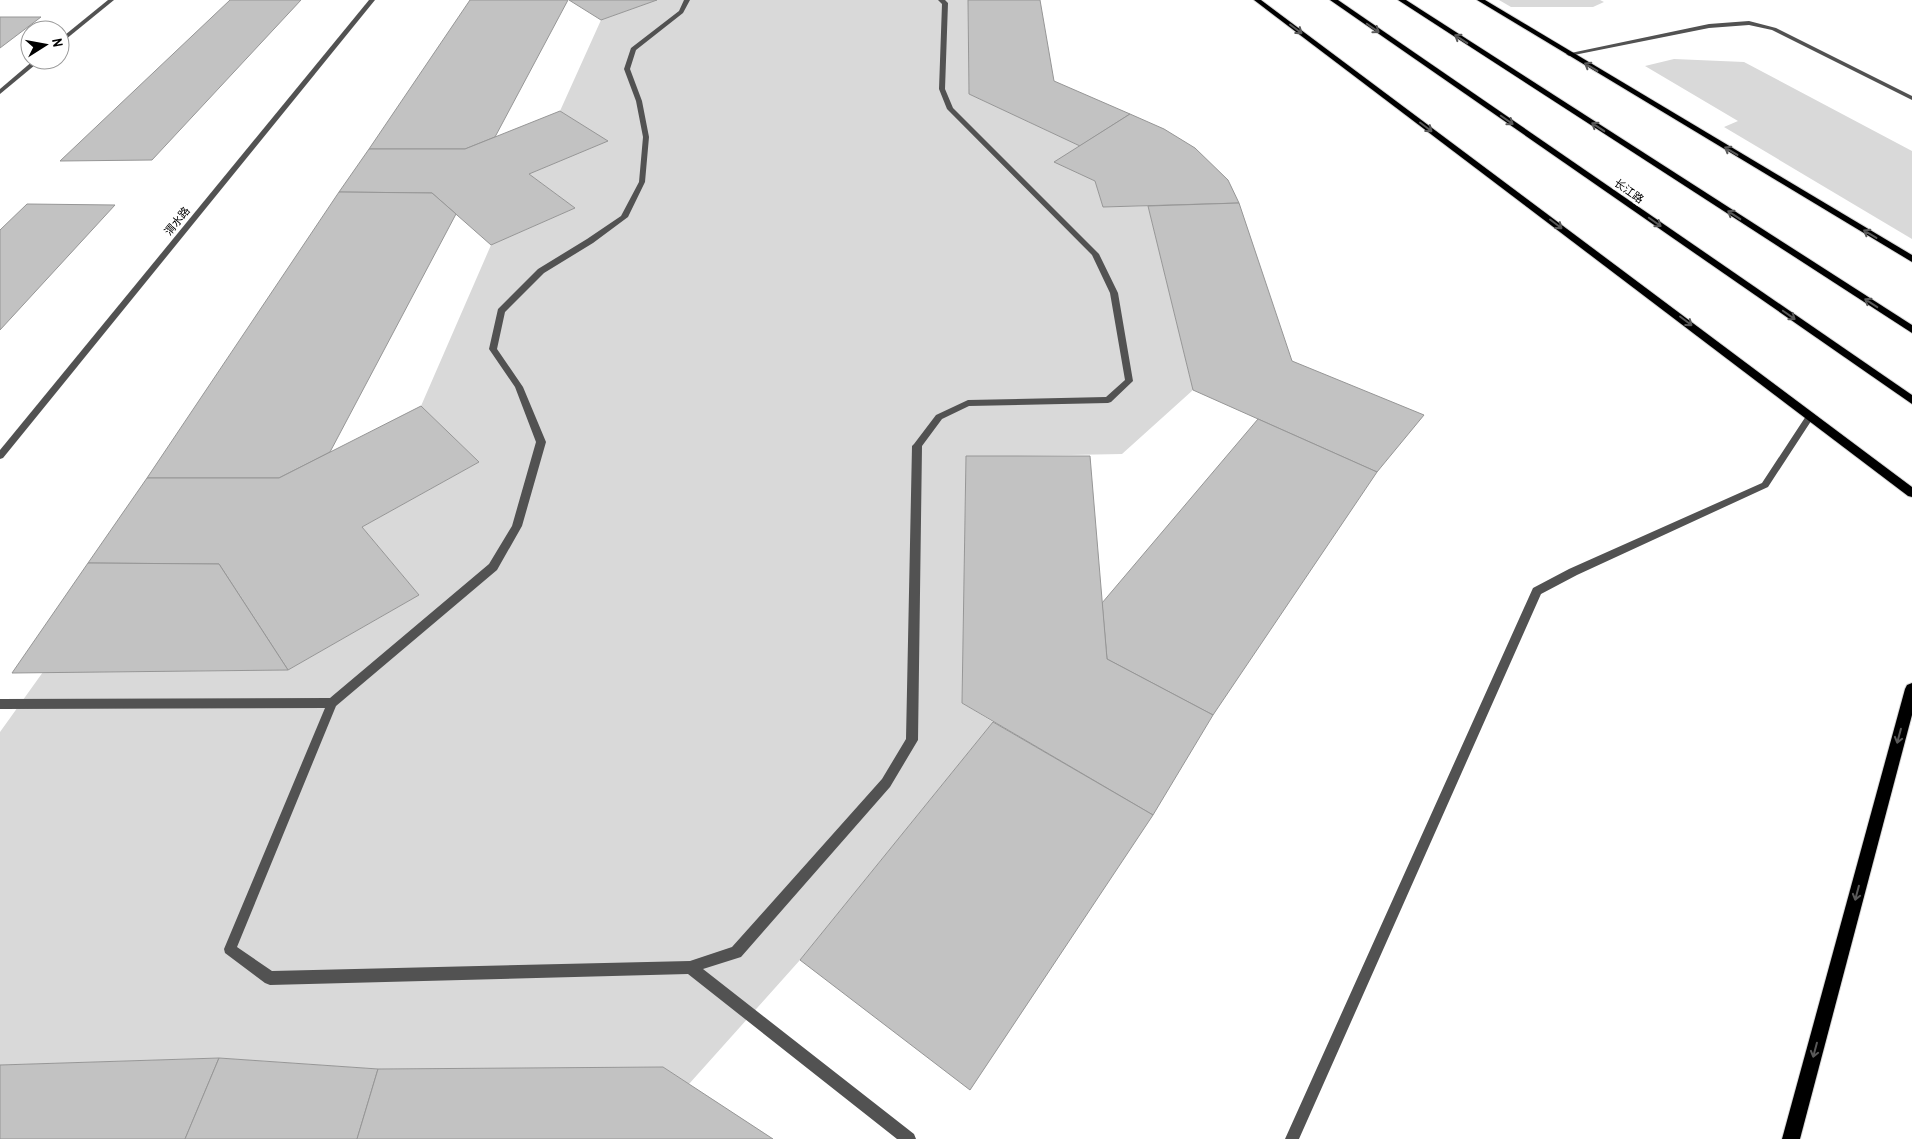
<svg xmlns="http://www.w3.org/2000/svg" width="1912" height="1139" viewBox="0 0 1912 1139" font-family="'Archivo Narrow','Noto Sans SC',sans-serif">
<rect width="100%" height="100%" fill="#fff"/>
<g fill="#d9d9d9">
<path d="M657 0H968L969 94 1080 146 1055 162 1095 181 1103 207 1148 206 1193 390 1122 454 966 457 962 703 993 722 800 960 689 1084 663 1067 378 1069 219 1058 0 1065V732L43 672 288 670 419 595 362 527 479 462 421 406 491 245 575 208 529 174 607 141 560 111 601 20Z"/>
<path d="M1499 0H1600L1604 2 1593 7H1511Z"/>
<path d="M1674 59 1744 62 1912 151V239L1724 127 1738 121 1645 66Z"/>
</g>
<g fill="#c2c2c2" stroke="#969696">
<path d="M230 0H301L152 160 60 161Z"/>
<path d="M470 0H568L495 137 465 149H369Z"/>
<path d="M569 0H657L601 20Z"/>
<path d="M968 0H1040L1054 81 1130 114 1080 146 969 94Z"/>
<path d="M0 17H41L0 48Z"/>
<path d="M560 111 608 141 529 174 575 208 491 245 432 193 339 192 369 149H465Z"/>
<path d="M1130 114 1164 129 1195 148 1228 180 1239 203 1103 207 1095 181 1054 162Z"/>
<path d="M339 192 432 193 456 214 330 452 279 478H147Z"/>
<path d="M1239 203 1292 361 1424 415 1377 472 1193 390 1148 206Z"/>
<path d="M27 204 115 205 0 330V230Z"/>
<path d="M421 406 479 462 362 527 419 595 288 670 219 564 88 563 147 478H279Z"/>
<path d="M1258 419 1377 472 1213 715 1107 659 1102 603Z"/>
<path d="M966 456H1090L1107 659 1213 715 1153 815 962 703Z"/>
<path d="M88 563 219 564 288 670 12 673Z"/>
<path d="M993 722 1153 815 970 1090 800 960Z"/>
<path d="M219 1058 185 1139H0V1065Z"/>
<path d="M219 1058 378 1069 357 1139H185Z"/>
<path d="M663 1067 773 1139H357L378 1069Z"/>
</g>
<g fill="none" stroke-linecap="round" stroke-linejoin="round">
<defs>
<g id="primary">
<path d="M1254 0H1261L1912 487V497L1908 496Z"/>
<path d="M1330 0H1338L1912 395V404Z"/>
<path d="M1398 0H1406L1912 325V333Z"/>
<path d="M1477 0H1485L1912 255V262Z"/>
<path d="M1912 683V715L1800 1139H1782L1905 689 1907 685Z"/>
</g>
</defs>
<use href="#primary" stroke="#dbdbdb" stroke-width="2"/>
<g fill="#525252" fill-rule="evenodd">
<path d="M108 0H114L60 44V39Z"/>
<path d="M1749 21 1776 28 1912 96V100L1772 30 1749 25 1709 28 1569 56 1566 54 1709 24Z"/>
<path d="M34 60H41L0 94V89Z"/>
</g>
<g fill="#525252" fill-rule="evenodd">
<path d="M684 0H690L683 13 636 50 630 69 642 101 649 137 645 182 628 217 593 243 544 273 505 312 497 349 523 387 546 442 522 526 497 570 336 706 237 947 272 971 690 961 732 947 882 779 906 739 912 446 914 444 936 415 968 400 1106 397 1125 380 1110 293 1092 255 947 109 939 89 942 4 938 0H945L948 3 945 89 953 108 1099 254 1118 293 1133 381 1111 402 1108 403 969 406 942 419 922 446 918 740 890 787 741 957 703 969 914 1134 916 1139H897L688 974 270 985 265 983 225 953 224 949 325 708 0 709V699L330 698 489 564 512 526 536 442 515 387 489 349 498 309 538 269 587 239 621 216 639 182 643 137 636 101 624 69 631 48 679 11Z"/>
<path d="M1811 412 1815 415 1768 487 1577 575 1541 594 1299 1139H1285L1533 588 1569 569 1762 483 1808 413Z"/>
</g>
<path fill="#525252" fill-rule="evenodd" d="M369 0H375L3 458 0 459V450Z"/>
<use href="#primary" fill="#000" fill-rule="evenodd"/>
</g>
<defs><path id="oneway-shaft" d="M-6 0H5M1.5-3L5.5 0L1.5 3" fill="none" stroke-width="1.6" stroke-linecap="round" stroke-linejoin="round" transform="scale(1.25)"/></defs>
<g stroke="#595959">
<use href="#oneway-shaft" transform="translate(1373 28) rotate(35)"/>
<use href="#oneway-shaft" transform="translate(1296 29) rotate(37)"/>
<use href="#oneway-shaft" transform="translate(1461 39) rotate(-147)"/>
<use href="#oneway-shaft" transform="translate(1591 67) rotate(-149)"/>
<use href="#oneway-shaft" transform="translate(1507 120) rotate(35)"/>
<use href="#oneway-shaft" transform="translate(1426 127) rotate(37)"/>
<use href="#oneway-shaft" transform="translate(1598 127) rotate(-147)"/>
<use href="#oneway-shaft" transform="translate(1731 151) rotate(-149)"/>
<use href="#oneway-shaft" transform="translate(1734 215) rotate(-147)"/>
<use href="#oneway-shaft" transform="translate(1655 222) rotate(35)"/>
<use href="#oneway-shaft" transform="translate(1556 224) rotate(37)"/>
<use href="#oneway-shaft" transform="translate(1870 234) rotate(-149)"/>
<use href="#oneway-shaft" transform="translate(1871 303) rotate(-147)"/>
<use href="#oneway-shaft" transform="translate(1789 315) rotate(35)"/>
<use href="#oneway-shaft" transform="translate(1686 321) rotate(37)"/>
<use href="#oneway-shaft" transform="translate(1899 736) rotate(105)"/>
<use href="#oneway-shaft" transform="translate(1857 893) rotate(105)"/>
<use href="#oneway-shaft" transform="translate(1815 1050) rotate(105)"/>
</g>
<g text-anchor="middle" stroke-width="5" stroke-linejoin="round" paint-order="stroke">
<g font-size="11" fill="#000" stroke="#fff">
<text transform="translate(1629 191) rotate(35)" y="4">长江路</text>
<text transform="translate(177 221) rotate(-51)" y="4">渭水路</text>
</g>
</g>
<g transform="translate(45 45) rotate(79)"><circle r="24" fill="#ffffff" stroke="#999999"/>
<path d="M0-4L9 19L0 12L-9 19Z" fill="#000000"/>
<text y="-8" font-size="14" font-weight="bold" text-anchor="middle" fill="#000000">N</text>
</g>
</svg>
